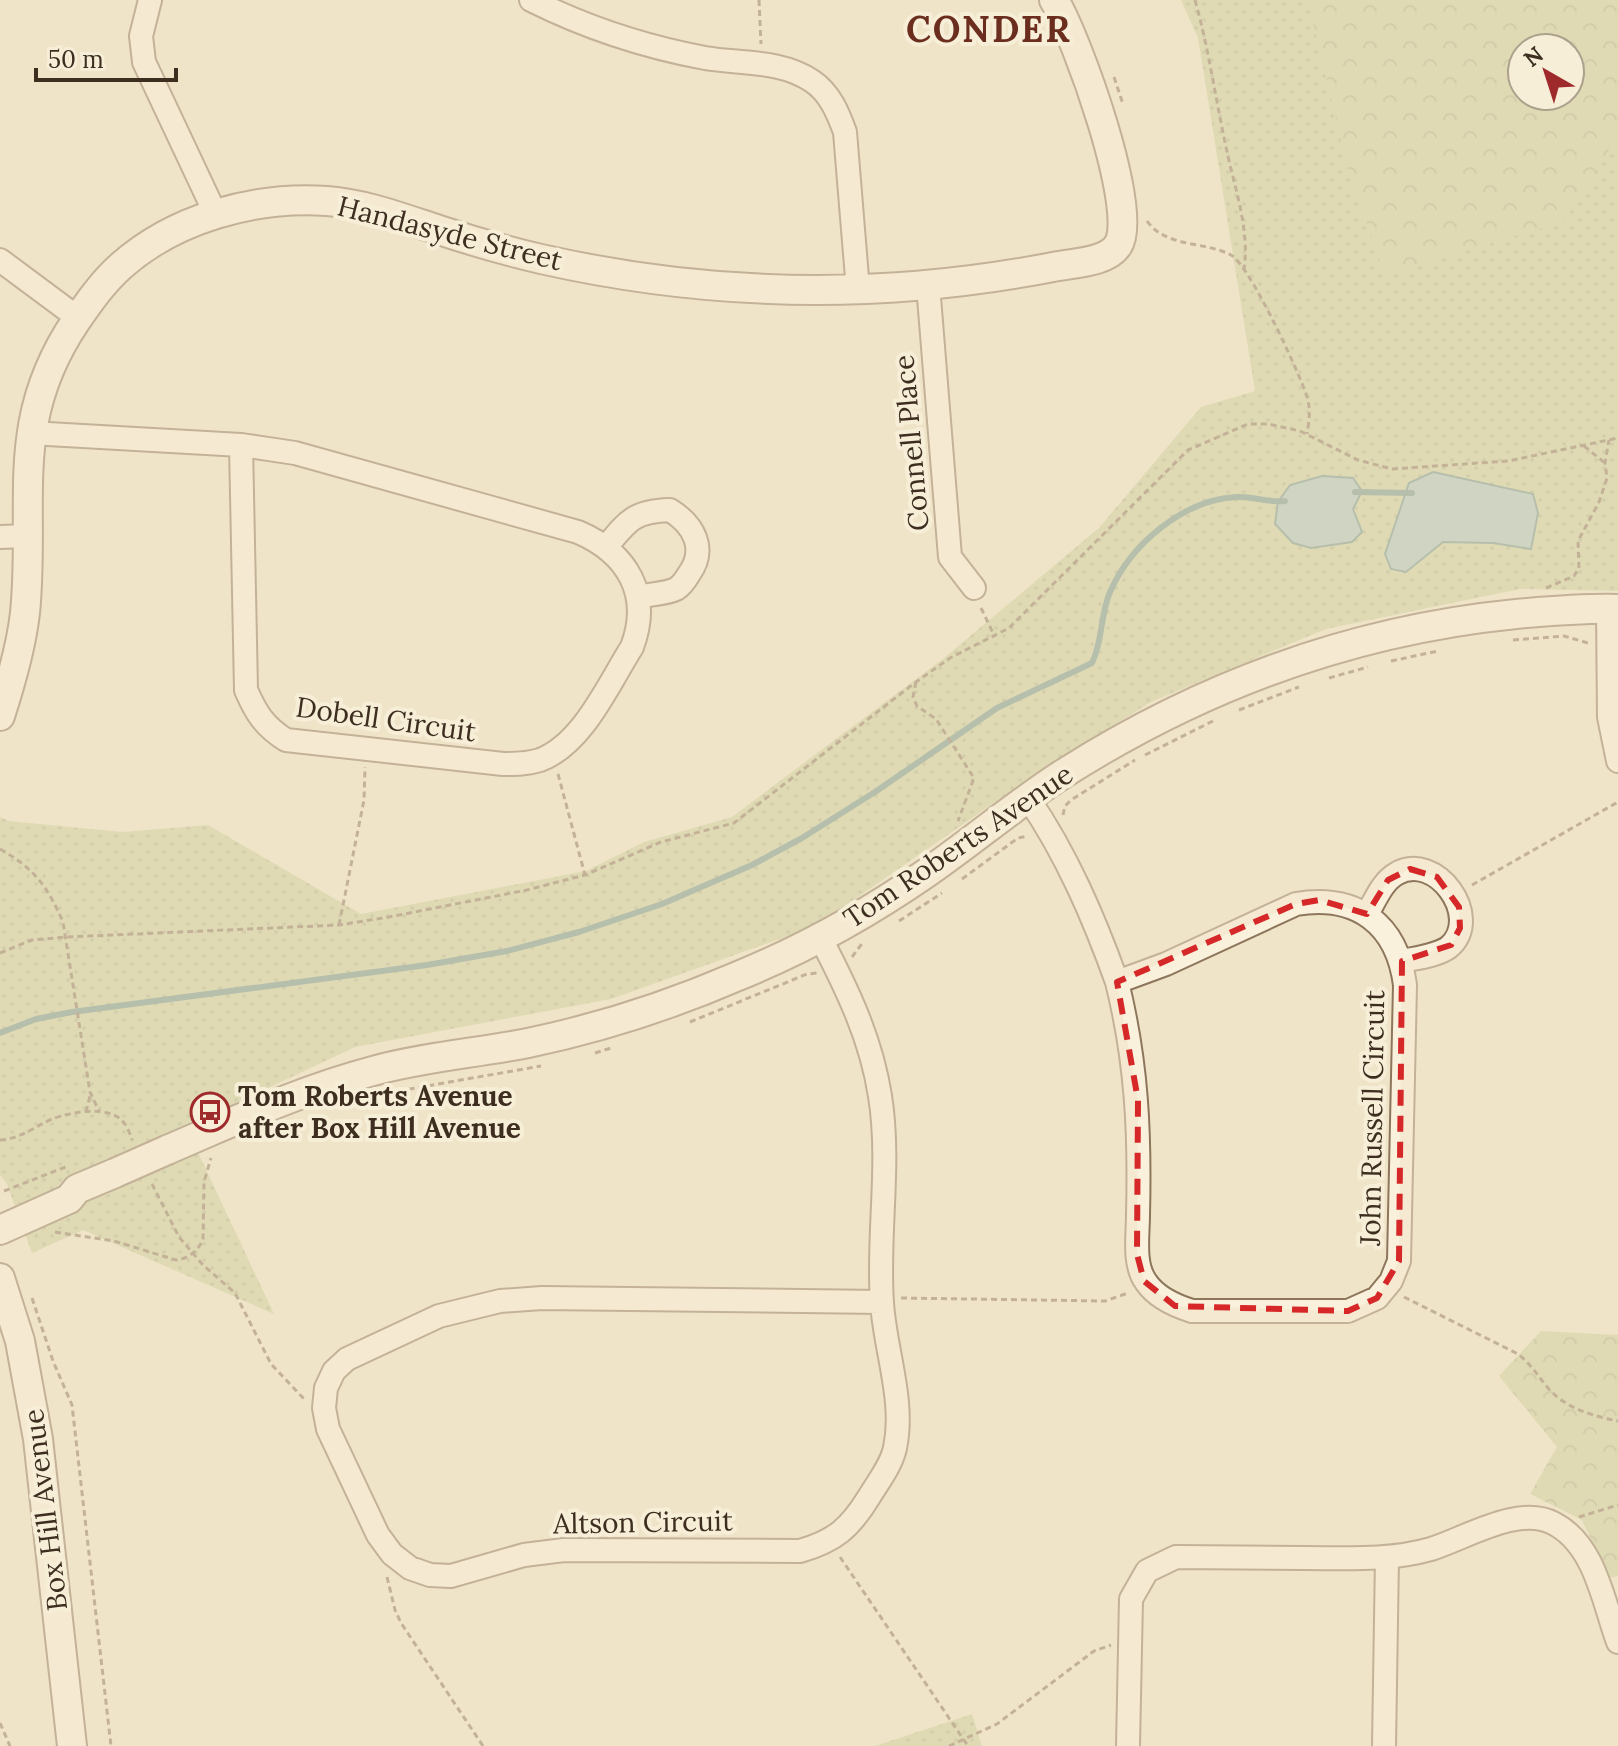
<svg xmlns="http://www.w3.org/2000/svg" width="1618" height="1746" viewBox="0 0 1618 1746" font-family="Lora,serif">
<defs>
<pattern id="grass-dots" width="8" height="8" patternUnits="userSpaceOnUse" patternTransform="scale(2)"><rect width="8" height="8" fill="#c9cf9b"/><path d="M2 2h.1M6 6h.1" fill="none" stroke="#aeb285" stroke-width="1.8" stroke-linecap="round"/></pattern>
<pattern id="forest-crowns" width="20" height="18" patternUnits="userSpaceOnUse" patternTransform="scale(2)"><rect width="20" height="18" fill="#c9cf9b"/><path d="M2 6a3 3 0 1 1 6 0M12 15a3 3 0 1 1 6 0" fill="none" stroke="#aeb285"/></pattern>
</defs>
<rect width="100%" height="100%" fill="#f0e4c8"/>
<g fill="url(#grass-dots)" fill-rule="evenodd">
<path d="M1181 0H1618V591L1520 589 1326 629 1151 702 1027 780 816 926 611 999 355 1047 186 1127 274 1314 83 1230 32 1253 7 1184 0 1175V817L9 821 122 832 208 825 361 914 586 871 644 842 732 817 944 658 1099 528 1201 407 1255 391 1198 38ZM1522 48H1570V96H1522Z"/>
<path d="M972 1714 982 1746H875Z"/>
</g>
<g fill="url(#forest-crowns)" fill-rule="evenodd">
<path d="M1308 0H1618V135L1565 221 1385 275 1348 170ZM1522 48H1570V96H1522Z"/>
<path d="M1541 1331 1618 1335V1576L1609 1578 1582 1520 1530 1494 1557 1447 1499 1376Z"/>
</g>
<g fill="#a9c4bc" stroke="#6f938a" stroke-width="2">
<path d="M1433 472 1533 494 1538 513 1531 549 1493 543 1443 542 1406 572 1391 569 1385 554 1409 483Z"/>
<path d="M1322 476 1353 478 1362 491 1353 509 1362 532 1352 542 1311 548 1293 543 1275 524 1278 502 1290 485Z"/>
</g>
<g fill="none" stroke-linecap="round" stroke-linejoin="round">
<g stroke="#6f938a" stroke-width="6">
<path d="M1355 492 1412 493"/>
<path d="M0 1033 36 1019 72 1012 427 965 507 951 579 932 662 904 752 865 802 838 875 792 997 708 1092 663C1103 641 1100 615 1110 592 1131 544 1183 500 1236 497 1253 496 1269 503 1285 501"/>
</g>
<defs>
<g id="minor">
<path d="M150 0 141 36 144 62 216 215"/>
<path d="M531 0C585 27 646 47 705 58 741 64 781 60 812 81 830 93 838 113 845 132L858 290"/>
<path d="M0 260 78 318"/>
<path d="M928 285 950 557 974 588"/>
<path d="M30 433 241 445 246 690C256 713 264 726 286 740L503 764C516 764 528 764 540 760 583 744 609 683 632 647 652 594 627 553 578 532L295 453 241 445"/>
<path d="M0 537 27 536"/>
<path d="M607 546C628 520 635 511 670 510 694 525 707 549 689 574 686 579 681 586 676 589 666 594 649 594 638 597"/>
<path d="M1608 608 1609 717 1618 761"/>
<path d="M1028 798C1067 855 1094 918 1117 982L1166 964 1296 904C1357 894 1397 924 1405 985L1399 1261 1391 1281 1377 1298 1348 1311H1192C1176 1306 1156 1297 1146 1282 1133 1264 1138 1236 1138 1215 1140 1133 1137 1063 1117 982"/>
<path d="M1367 914C1375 901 1382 882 1396 874 1435 850 1484 917 1449 947 1437 956 1416 958 1402 961"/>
<path d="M820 937C847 989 871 1038 880 1096 891 1164 877 1235 882 1303 885 1350 905 1401 895 1448 891 1466 878 1482 869 1497 850 1528 835 1541 800 1551L564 1550 524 1555 451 1576 430 1575 410 1568 392 1554 378 1535 328 1429 324 1408 326 1388 334 1371 347 1359 439 1316 500 1301 542 1298 882 1302"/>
<path d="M1128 1746 1131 1599 1147 1571 1176 1557C1218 1557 1261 1558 1304 1558 1346 1558 1389 1561 1431 1549 1466 1538 1518 1505 1553 1523 1595 1544 1603 1601 1618 1642"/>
<path d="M1384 1746 1387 1557"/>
</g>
<g id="tertiary">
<path d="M0 716C11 682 21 648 25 613 36 502 7 423 76 321 89 302 103 282 121 266 175 218 255 196 327 201 366 204 402 218 439 230 472 241 507 251 541 259 710 297 883 300 1053 267 1071 263 1107 263 1118 245 1140 212 1076 35 1054 0"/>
<path d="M167 1150C235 1121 301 1090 373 1071 423 1057 477 1053 528 1043 600 1028 671 1005 738 976 804 949 867 914 925 874 973 841 1017 803 1066 772 1202 686 1354 630 1516 614 1550 611 1584 608 1618 609"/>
<path d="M0 1230 69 1199 77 1189 115 1173"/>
<path d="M0 1278 20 1341 38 1439 72 1746"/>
</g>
</defs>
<use href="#minor" stroke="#8d765c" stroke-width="26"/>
<use href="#tertiary" stroke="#8d765c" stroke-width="32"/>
<g stroke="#8d765c" stroke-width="3" stroke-dasharray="6 4" stroke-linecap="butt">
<path d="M759 0 761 44"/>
<path d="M1195 0C1209 50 1215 96 1226 147 1234 187 1250 228 1244 269"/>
<path d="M1114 77 1123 104"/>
<path d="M1147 221C1166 248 1205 241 1231 255 1249 264 1300 374 1307 397 1311 410 1309 421 1307 434"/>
<path d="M1584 446 1605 463"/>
<path d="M1546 588 1574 576 1579 568 1578 541 1599 502 1607 478 1605 463 1609 440"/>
<path d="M981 608 995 637"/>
<path d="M1513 640 1564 636 1588 643"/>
<path d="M1391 661 1438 651"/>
<path d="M1329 678 1368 667"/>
<path d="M916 682 913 697 917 706 936 719 974 778 958 821"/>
<path d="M1239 710 1299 687"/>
<path d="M1145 755 1213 721"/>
<path d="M558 774 585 875"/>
<path d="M1063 815 1065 806 1071 800 1135 760"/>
<path d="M0 849C35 869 47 886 63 922L90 1092 99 1111"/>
<path d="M962 879 1018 838 1028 836"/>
<path d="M1472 885 1618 802"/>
<path d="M899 921 942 893"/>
<path d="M339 925 364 800 365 767"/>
<path d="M0 953 32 940 67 937 339 925 389 917 527 890 585 875 661 842 734 823 916 682 950 658 1009 628 1188 450 1248 424H1268L1300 431 1358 460 1392 469 1508 461 1618 438"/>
<path d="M852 957 864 941"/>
<path d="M690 1022 807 974 817 973"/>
<path d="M595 1053 611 1048"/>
<path d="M360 1101 404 1090 541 1066"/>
<path d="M86 1112 90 1096"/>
<path d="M0 1140C20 1139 34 1127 52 1119 71 1112 110 1104 124 1123 128 1127 130 1135 132 1140"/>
<path d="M152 1184 179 1237 203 1265 235 1293 271 1364 305 1400"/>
<path d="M4 1191 68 1166"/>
<path d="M55 1232 114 1241 176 1260C188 1259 199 1250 203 1239L204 1182 211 1158"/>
<path d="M1404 1297 1518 1354C1531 1364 1538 1376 1548 1388 1565 1408 1593 1416 1618 1421"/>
<path d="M32 1298 53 1361 72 1405 111 1746"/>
<path d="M901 1298 1105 1301 1128 1293"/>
<path d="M1579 1517 1618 1505"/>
<path d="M840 1557 968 1746"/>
<path d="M387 1577 395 1610 401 1623 483 1746"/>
<path d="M0 1723 10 1746"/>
<path d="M949 1746 997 1724 1094 1651 1111 1645"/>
</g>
<use href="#minor" stroke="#faf1dc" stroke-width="22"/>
<use href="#tertiary" stroke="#faf1dc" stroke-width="28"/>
<defs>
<path id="tertiary-bridge" d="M115 1173 167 1150"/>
</defs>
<use href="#tertiary-bridge" stroke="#8d765c" stroke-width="32" stroke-linecap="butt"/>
<use href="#tertiary-bridge" stroke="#faf1dc" stroke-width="28"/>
</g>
<path d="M0 0H1618V1746H0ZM1410 869 1437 877 1459 907 1460 928 1451 945 1402 961 1399 1261 1377 1298 1348 1311 1175 1306 1144 1281 1137 1254 1138 1100 1117 982 1296 904 1319 900 1367 914 1388 880Z" fill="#f0e4c8" fill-opacity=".55" fill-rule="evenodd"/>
<path fill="none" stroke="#d62828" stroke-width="6" stroke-dasharray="16 10" stroke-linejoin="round" d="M1410 869 1437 877 1459 907 1460 928 1451 945 1402 961 1399 1261 1377 1298 1348 1311 1175 1306 1144 1281 1137 1254 1138 1100 1117 982 1296 904 1319 900 1367 914 1388 880Z"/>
<defs>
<symbol id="bus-ring" viewBox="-11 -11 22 22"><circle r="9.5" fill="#f7eed8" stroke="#9e2a2b" stroke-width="1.5"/><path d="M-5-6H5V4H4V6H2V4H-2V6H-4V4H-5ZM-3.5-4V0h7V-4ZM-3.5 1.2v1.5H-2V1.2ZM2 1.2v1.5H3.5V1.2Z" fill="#9e2a2b"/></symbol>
</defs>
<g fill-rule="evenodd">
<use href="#bus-ring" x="188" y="1090" width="44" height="44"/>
</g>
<g text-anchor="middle" stroke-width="8" stroke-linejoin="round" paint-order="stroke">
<g font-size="28" fill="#3d2e20" stroke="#f7eed8">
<text transform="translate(450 233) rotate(14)" y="10">Handasyde Street</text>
<text transform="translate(911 443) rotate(-95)" y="10">Connell Place</text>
<text transform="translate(386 719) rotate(8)" y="10">Dobell Circuit</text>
<text transform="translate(958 846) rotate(-34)" y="10">Tom Roberts Avenue</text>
<text transform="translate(1372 1118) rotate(-89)" y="10">John Russell Circuit</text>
<text transform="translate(45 1510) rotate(-97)" y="10">Box Hill Avenue</text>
<text transform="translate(643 1522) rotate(-1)" y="10">Altson Circuit</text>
</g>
<g font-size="28" font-weight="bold" fill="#3d2e20" stroke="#f7eed8" text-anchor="start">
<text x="238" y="1106">Tom Roberts Avenue<tspan x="238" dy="32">after Box Hill Avenue</tspan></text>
</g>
<g font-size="36" font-weight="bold" letter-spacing="2" fill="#6b2e1e" stroke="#f7eed8">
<text x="989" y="42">CONDER</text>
</g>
</g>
<g transform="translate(1546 72) rotate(321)"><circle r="38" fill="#f7eed8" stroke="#ada18e" stroke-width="2"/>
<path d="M0-6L14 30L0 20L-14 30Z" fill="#9e2a2b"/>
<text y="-12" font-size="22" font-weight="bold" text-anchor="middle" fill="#3d2e20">N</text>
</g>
<path d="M36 68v12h140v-12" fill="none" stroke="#3d2e20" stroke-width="4"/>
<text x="48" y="68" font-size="24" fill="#3d2e20" stroke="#f7eed8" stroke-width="6" paint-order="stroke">50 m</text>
</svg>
